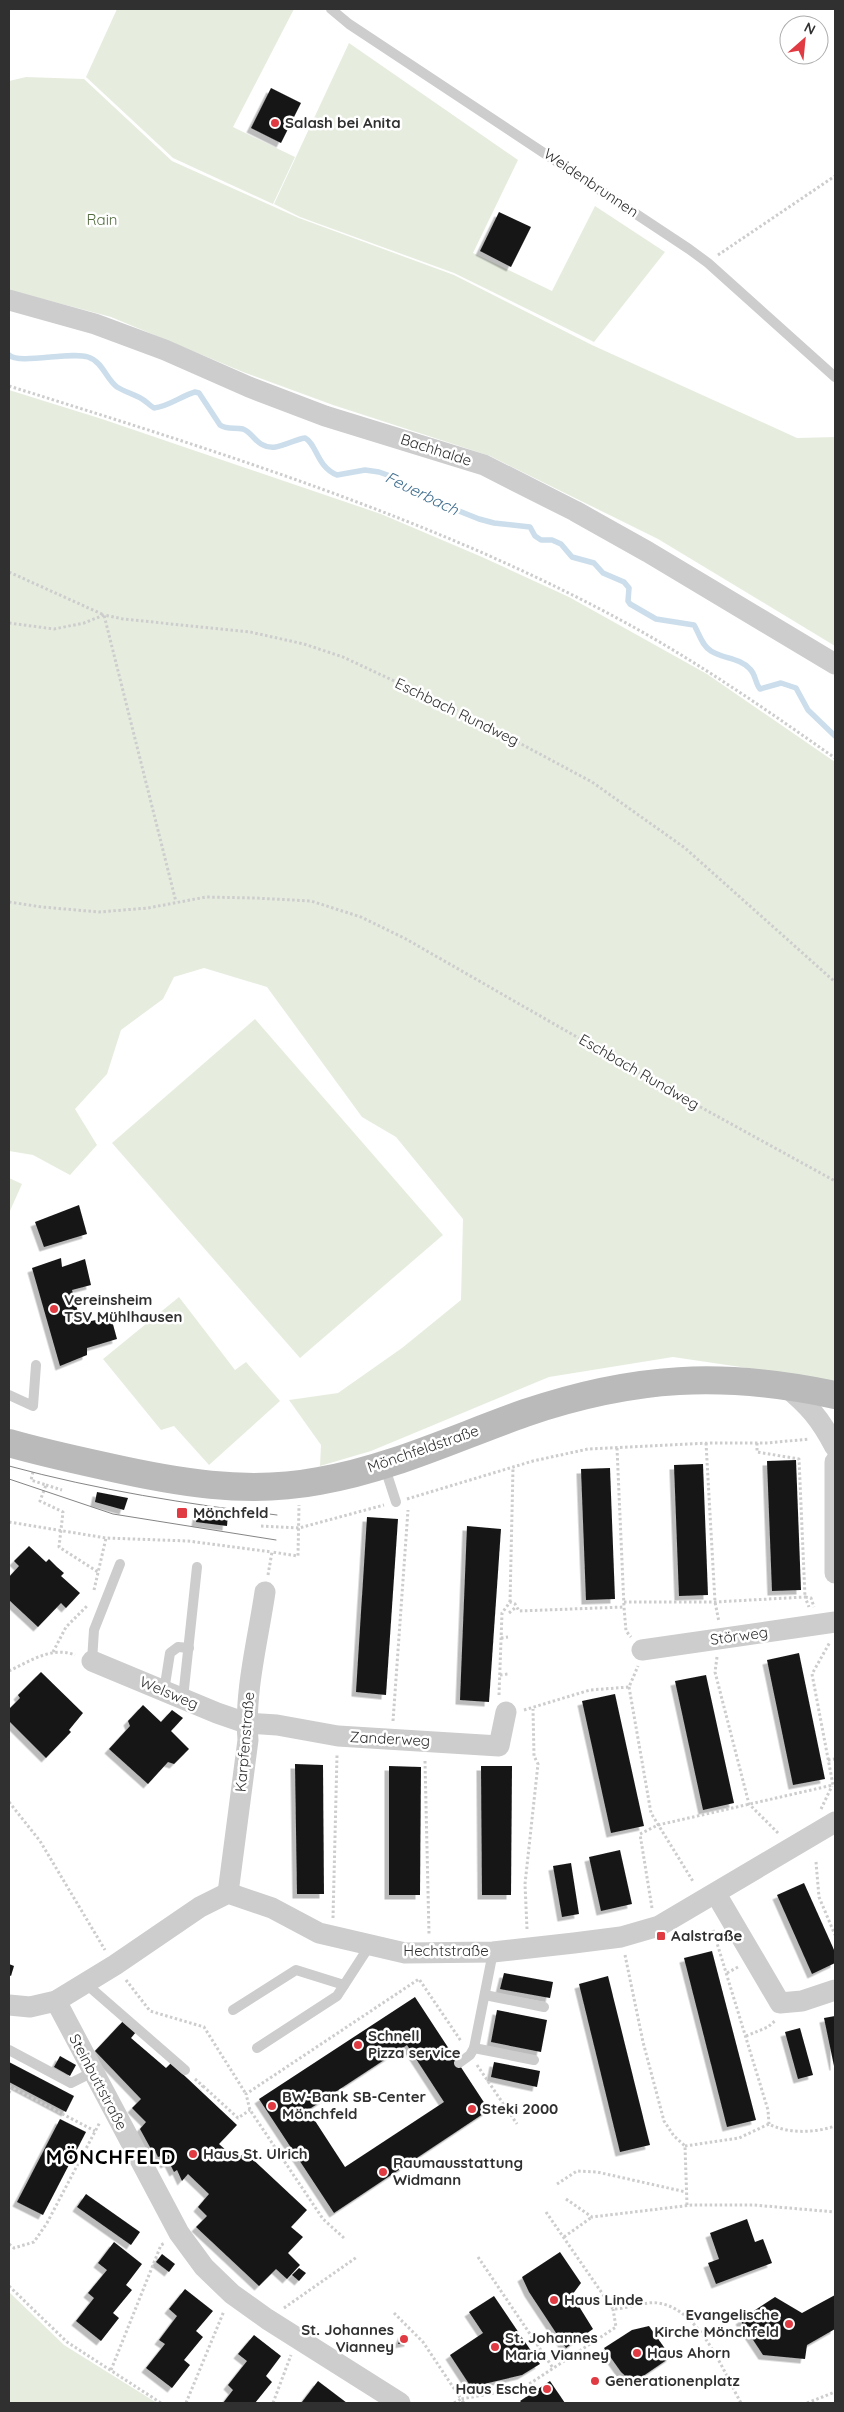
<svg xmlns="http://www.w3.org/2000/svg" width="844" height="2412" viewBox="0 0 844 2412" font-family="Quicksand,sans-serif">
<defs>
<filter id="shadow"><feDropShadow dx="-4.5" dy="4.5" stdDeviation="0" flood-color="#0004"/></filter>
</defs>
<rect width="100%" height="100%" fill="#fff"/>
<g fill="#e6eddf">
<path d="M117 9H294L233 127 295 157 273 204 173 158 86 77Z"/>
<path d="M349 43 518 160 473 253 552 291 595 206 665 252 594 342 454 273 300 217 274 204Z"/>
<path d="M26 77 84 79 172 161 299 218 454 275 592 345 797 438 835 437V646L658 539 490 456 333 405 243 372 111 317 9 290V81Z"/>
<path d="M9 390 102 419 381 514 482 557 569 597 707 674 835 762V1381L673 1357 549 1377 371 1451 320 1466 321 1445 289 1400 338 1393 402 1348 461 1300 463 1219 396 1137 362 1117 267 987 204 968 174 977 163 999 121 1030 107 1074 75 1109 97 1145 70 1175 33 1155 9 1151Z"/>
<path d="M255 1019 443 1235 300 1358 112 1143Z"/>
<path d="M9 1178 22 1184 9 1213Z"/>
<path d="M179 1297 235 1370 246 1362 280 1401 209 1465 174 1426 161 1430 103 1359Z"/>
<path d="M9 2292 64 2345 157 2403H9Z"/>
</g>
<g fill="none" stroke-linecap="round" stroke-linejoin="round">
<path stroke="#ccdeeb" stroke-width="5.5" d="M9 355C19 365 71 351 88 357 103 362 106 379 117 387 125 392 134 394 142 399 146 401 149 405 154 408 168 407 181 396 195 392L199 393 220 425C227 430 235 427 243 429 251 432 253 439 261 444 276 453 290 440 305 438 317 444 316 466 337 475L365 470 379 472 393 477 429 499 479 519 494 523 530 527 535 536 541 540H552L561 544 572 557 594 563 603 573 624 582 629 588 628 601 630 604 656 619 694 625C699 633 702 646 711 651 723 659 739 657 750 669 756 675 755 683 760 689L781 683 796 688 808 710 835 736"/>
</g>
<g fill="#171717" fill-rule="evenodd" filter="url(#shadow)">
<path d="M271 88 301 103 281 143 251 128Z"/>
<path d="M499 212 531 227 511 267 480 251Z"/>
<path d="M79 1205 87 1234 44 1247 35 1222Z"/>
<path d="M61 1258 62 1267 85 1259 91 1285 72 1290 81 1323 111 1317 117 1339 87 1348V1355L60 1366 32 1268Z"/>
<path d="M796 1460 801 1590 772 1591 767 1461Z"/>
<path d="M703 1464 708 1595 679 1596 674 1465Z"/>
<path d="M610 1468 615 1599 586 1600 581 1469Z"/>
<path d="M97 1492 128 1498 124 1510 95 1502Z"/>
<path d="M198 1510 228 1514 227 1526 196 1522Z"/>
<path d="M367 1517 398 1519 386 1695 356 1692Z"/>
<path d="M467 1526 501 1529 489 1702 460 1700Z"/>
<path d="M29 1546 46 1562 49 1559 57 1567 64 1573 61 1576 80 1593 66 1608 61 1603 38 1627 9 1600V1577L19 1566 14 1561Z"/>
<path d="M799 1653 825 1779 793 1785 767 1660Z"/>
<path d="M41 1672 83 1713 69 1730 71 1732 46 1758 9 1721V1709L20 1698 18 1695Z"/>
<path d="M706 1675 734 1803 703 1810 675 1681Z"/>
<path d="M615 1694 644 1826 611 1833 582 1701Z"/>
<path d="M143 1705 161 1722 172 1710 183 1718 171 1731 189 1749 174 1764 168 1762 148 1784 109 1749 130 1726 128 1721Z"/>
<path d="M295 1764 323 1765 324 1894H297Z"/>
<path d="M389 1766 421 1767 420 1895H389Z"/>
<path d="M481 1766H512L511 1895H482Z"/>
<path d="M620 1850 632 1904 601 1911 589 1857Z"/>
<path d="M571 1863 579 1914 562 1917 553 1866Z"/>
<path d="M804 1883 835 1952V1963L812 1974 777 1895Z"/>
<path d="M712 1951 756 2120 727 2127 684 1958Z"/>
<path d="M9 1964 14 1966 11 1976 9 1975Z"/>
<path d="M504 1973 553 1982 550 1998 500 1989Z"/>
<path d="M608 1976 650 2145 620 2152 579 1984Z"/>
<path d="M415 1997 489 2110 334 2213 259 2099ZM407 2045 444 2102 345 2167 308 2110Z"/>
<path d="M497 2010 547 2020 541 2052 491 2042Z"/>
<path d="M835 2016V2066H834L824 2018Z"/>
<path d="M124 2020 136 2032 131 2038 166 2068 171 2063 237 2125 219 2144 237 2160 245 2152 307 2210 291 2227 303 2237 288 2253 300 2265 287 2279 276 2269 259 2286 196 2227 207 2216 198 2207 209 2194 188 2174 182 2181 177 2170 174 2172 169 2162 165 2164 161 2156 158 2157 154 2149H151L140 2129 146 2122 132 2108 141 2099 95 2051Z"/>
<path d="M800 2028 813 2075 798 2079 785 2032Z"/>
<path d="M60 2056 76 2065 70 2076 54 2067Z"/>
<path d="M9 2062 74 2096 66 2112 9 2082Z"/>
<path d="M494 2062 540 2071 537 2087 491 2077Z"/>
<path d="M60 2119 86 2132 43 2215 17 2202Z"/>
<path d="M86 2194 140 2232 131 2245 77 2207Z"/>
<path d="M747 2219 755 2242 763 2239 772 2263 716 2284 708 2263 719 2259 710 2233Z"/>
<path d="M114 2242 142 2264 126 2285 132 2290 113 2313 119 2318 101 2341 76 2321 94 2298 88 2293 107 2270 98 2263Z"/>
<path d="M560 2252 581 2283 572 2295 593 2329 566 2348 529 2292 522 2277Z"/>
<path d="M162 2254 175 2264 169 2272 156 2262Z"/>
<path d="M299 2268 306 2273 299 2281 292 2275Z"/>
<path d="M185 2289 213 2311 196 2331 203 2337 184 2360 190 2365 172 2388 146 2368 165 2344 159 2340 177 2316 169 2309Z"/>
<path d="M835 2295V2329L807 2345 805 2359 763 2355 740 2320 775 2297 802 2313Z"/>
<path d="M494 2296 540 2364 522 2375 471 2387 450 2355 483 2333 469 2312Z"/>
<path d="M649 2326 671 2357 633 2383 621 2372 604 2348 632 2330Z"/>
<path d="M403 2333 408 2336 409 2342 398 2344Z"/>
<path d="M254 2335 281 2356 266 2376 272 2382 255 2403H223L233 2390 228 2385 247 2361 238 2354Z"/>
<path d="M318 2381 347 2403 302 2402Z"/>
<path d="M550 2381 565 2403H522L520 2401Z"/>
</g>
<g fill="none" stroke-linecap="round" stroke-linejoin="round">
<g stroke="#cdcdcd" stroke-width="3" stroke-dasharray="2.5 2.5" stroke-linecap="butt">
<path d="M718 255 835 176"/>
<path d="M9 386C213 450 427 516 615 617 692 658 764 708 835 758"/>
<path d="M9 572 104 615 176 902"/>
<path d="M9 623 54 629 84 623 104 615 123 619 250 632 304 644 343 657 469 716 592 782 685 848 835 982"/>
<path d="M9 902 42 907 99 912 148 908 206 897 255 898 311 901 361 917 406 939 664 1087 835 1181"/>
<path d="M706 1443 715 1602 719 1622"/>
<path d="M757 1443V1452L799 1459 805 1597 811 1598 814 1607"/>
<path d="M617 1448 624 1607"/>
<path d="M33 1472 31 1480 46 1485 40 1501 63 1512 59 1547 98 1572"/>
<path d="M46 1485 62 1490"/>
<path d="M407 1499 533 1461 588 1449 710 1443H768L809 1439"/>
<path d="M9 1522 106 1538 188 1541 272 1552"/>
<path d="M261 1526 299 1528 384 1505"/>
<path d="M268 1575 272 1552 298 1556 299 1505"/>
<path d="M94 1590 106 1538"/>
<path d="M510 1602 513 1468"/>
<path d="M624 1602H715L805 1597 809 1607"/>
<path d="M509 1613 516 1607"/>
<path d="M501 1638 508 1637"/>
<path d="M53 1652 66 1627 88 1605"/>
<path d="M717 1657 715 1672 749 1804 779 1834"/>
<path d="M9 1671C30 1661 52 1646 75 1655"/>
<path d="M500 1675 508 1674"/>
<path d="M629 1687 651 1813 694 1883"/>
<path d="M499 1695 502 1613 510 1602 515 1604 519 1611 624 1607 626 1631 631 1637"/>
<path d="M524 1710 590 1690 629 1687 638 1666"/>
<path d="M393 1721 408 1510"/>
<path d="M828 1760 835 1759"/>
<path d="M425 1761 429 1934"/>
<path d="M9 1802 40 1841 105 1950"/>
<path d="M821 1809 832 1786"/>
<path d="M816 1862 819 1897 835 1935"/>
<path d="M652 1908 640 1834 658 1825 833 1785 812 1674 830 1642"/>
<path d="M333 1918 337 1755"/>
<path d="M527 1929 525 1884 538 1764 534 1756 533 1709"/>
<path d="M713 1930 768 2110 769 2124"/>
<path d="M625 1955 643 2042 664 2121 674 2136 685 2146 687 2205"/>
<path d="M727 1973 738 1967"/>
<path d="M126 1980 150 2011 204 2027 246 2094"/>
<path d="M746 2036 768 2027 776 2020"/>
<path d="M477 2065 517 2124"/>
<path d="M195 2079 203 2086 200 2090"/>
<path d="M9 2086 95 2131"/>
<path d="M203 2086 238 2118 250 2110"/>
<path d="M9 2093 11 2088"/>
<path d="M685 2146 739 2138 769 2124C788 2134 815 2133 835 2126"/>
<path d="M557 2184 577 2171 597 2172 686 2192"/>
<path d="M566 2199 592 2217 692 2205H754L835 2212"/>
<path d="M546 2212 613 2309C627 2309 645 2301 658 2303 700 2309 723 2371 741 2403"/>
<path d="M564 2237 592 2217"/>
<path d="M344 2238 323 2219 250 2110 246 2094 419 1979 461 2041"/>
<path d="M9 2244 14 2248 34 2242 47 2223 100 2122"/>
<path d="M478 2257 553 2368"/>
<path d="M9 2286 67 2342 161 2403"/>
<path d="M284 2308 357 2257"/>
<path d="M394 2313 423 2342 461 2399 523 2388 616 2327 613 2309"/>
<path d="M111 2370 161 2245 165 2243"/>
<path d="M186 2403 224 2311"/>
<path d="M273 2403 291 2355"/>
<path d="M454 2403 461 2399 464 2403"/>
<path d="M807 2403 835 2392"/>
</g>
<g stroke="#cdcdcd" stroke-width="10">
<path d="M331 9 349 24 689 249 708 263 835 377"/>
<path d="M9 1395 33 1406 36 1365"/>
<path d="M384 1465 396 1502"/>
<path d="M92 1661 94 1630 120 1564"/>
<path d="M164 1691 170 1653 178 1647 189 1648"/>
<path d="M183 1698 197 1567"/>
<path d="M85 1983 185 2070"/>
<path d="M485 1995 544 2007"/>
<path d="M233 2010 296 1970 344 1985"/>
<path d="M257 2048 337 1996 370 1945"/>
<path d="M474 2048 534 2060"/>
<path d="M9 2050 71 2083 93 2072"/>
<path d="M459 2063 470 2055 474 2048 493 1952"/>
</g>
<g stroke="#cdcdcd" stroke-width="21">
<path d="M9 300 95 324 165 350 249 387 325 416 484 465 575 511 648 552 835 664"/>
<path d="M784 1385C809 1406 820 1418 835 1447"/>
<path d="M835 1462V1573"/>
<path d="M642 1650 835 1622"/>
<path d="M92 1661 217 1713 246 1723 277 1725 338 1736 499 1746 506 1712"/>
<path d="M228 1893 248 1740C244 1692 258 1640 265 1592"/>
<path d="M716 1894 780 2003 802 2001 835 1990"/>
<path d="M56 2001 179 2233 204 2267 232 2294 267 2319 400 2403"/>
<path d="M9 2005 30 2007 56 2001 115 1965 200 1907 228 1893 272 1908 319 1933 405 1953 493 1952 574 1943 621 1937 659 1926 835 1822"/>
</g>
<path stroke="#bababa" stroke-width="28" d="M9 1443C40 1452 72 1459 104 1466 175 1482 246 1495 319 1481 390 1469 457 1437 525 1413 634 1376 723 1371 835 1395"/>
<g stroke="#858585" stroke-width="1">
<path d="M9 1466C97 1490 187 1504 277 1515"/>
<path d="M9 1479 113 1514 276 1540"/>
</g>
</g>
<g fill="#e03a42" stroke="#fff" stroke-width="2">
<circle cx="275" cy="123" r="5"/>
<circle cx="54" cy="1309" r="5"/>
<rect x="176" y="1507" width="12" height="12" rx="2.5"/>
<rect x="656" y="1931" width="10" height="10" rx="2.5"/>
<circle cx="358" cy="2045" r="5"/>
<circle cx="272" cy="2106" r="5"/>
<circle cx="472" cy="2109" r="5"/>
<circle cx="193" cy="2154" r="5"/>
<circle cx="383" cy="2172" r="5"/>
<circle cx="554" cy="2300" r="5"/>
<circle cx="789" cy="2324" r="5"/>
<circle cx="404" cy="2339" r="5"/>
<circle cx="495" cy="2347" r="5"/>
<circle cx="637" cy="2353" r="5"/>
<circle cx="595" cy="2381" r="5"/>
<circle cx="547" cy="2389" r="5"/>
</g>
<g text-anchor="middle" stroke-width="5" stroke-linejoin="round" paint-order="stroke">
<g font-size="15" font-weight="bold" fill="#303030" stroke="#fff" text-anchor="start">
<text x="285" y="128">Salash bei Anita</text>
<text x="64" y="1305">Vereinsheim<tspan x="64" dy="17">TSV Mühlhausen</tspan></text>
<text x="193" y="1518">Mönchfeld</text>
<text x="671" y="1941">Aalstraße</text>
<text x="368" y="2041">Schnell<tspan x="368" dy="17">Pizza service</tspan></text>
<text x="282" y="2102">BW-Bank SB-Center<tspan x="282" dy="17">Mönchfeld</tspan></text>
<text x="482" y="2114">Steki 2000</text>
<text x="203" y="2159">Haus St. Ulrich</text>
<text x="393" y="2168">Raumausstattung<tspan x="393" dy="17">Widmann</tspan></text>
<text x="564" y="2305">Haus Linde</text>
<text x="779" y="2320" text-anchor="end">Evangelische<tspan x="779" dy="17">Kirche Mönchfeld</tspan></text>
<text x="394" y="2335" text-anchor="end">St. Johannes<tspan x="394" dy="17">Vianney</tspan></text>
<text x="505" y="2343">St. Johannes<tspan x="505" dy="17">Maria Vianney</tspan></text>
<text x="647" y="2358">Haus Ahorn</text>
<text x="605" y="2386">Generationenplatz</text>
<text x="537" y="2394" text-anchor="end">Haus Esche</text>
</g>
<g font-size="15" fill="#303030" stroke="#fff">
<text transform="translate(591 183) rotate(34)" y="5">Weidenbrunnen</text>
<text transform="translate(436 450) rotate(18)" y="5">Bachhalde</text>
<text transform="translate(457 712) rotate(26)" y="5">Eschbach Rundweg</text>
<text transform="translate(639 1072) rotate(30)" y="5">Eschbach Rundweg</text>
<text transform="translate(423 1449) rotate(-19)" y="5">Mönchfeldstraße</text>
<text transform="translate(739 1636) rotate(-8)" y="5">Störweg</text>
<text transform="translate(169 1693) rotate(23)" y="5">Welsweg</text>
<text transform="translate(390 1739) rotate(3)" y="5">Zanderweg</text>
<text transform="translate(245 1742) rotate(-85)" y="5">Karpfenstraße</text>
<text x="446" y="1956">Hechtstraße</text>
<text transform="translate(98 2082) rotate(62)" y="5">Steinbuttstraße</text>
</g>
<g font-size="15" fill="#526b3f" stroke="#fff">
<text x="102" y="225">Rain</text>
</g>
<g font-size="16" font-style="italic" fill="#406f90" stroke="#fff">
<text transform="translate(422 493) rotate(26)" y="6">Feuerbach</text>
</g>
<g font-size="20" font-weight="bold" letter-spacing="1" fill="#000" stroke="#fff">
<text x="111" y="2164">MÖNCHFELD</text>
</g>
</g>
<rect width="844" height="2412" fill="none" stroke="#303030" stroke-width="20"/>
<g transform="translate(804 40) rotate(27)"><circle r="24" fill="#ffffff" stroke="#acacac"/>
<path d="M0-4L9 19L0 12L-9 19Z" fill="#e03a42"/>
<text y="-8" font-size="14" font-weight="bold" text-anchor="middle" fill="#303030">N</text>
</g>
</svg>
